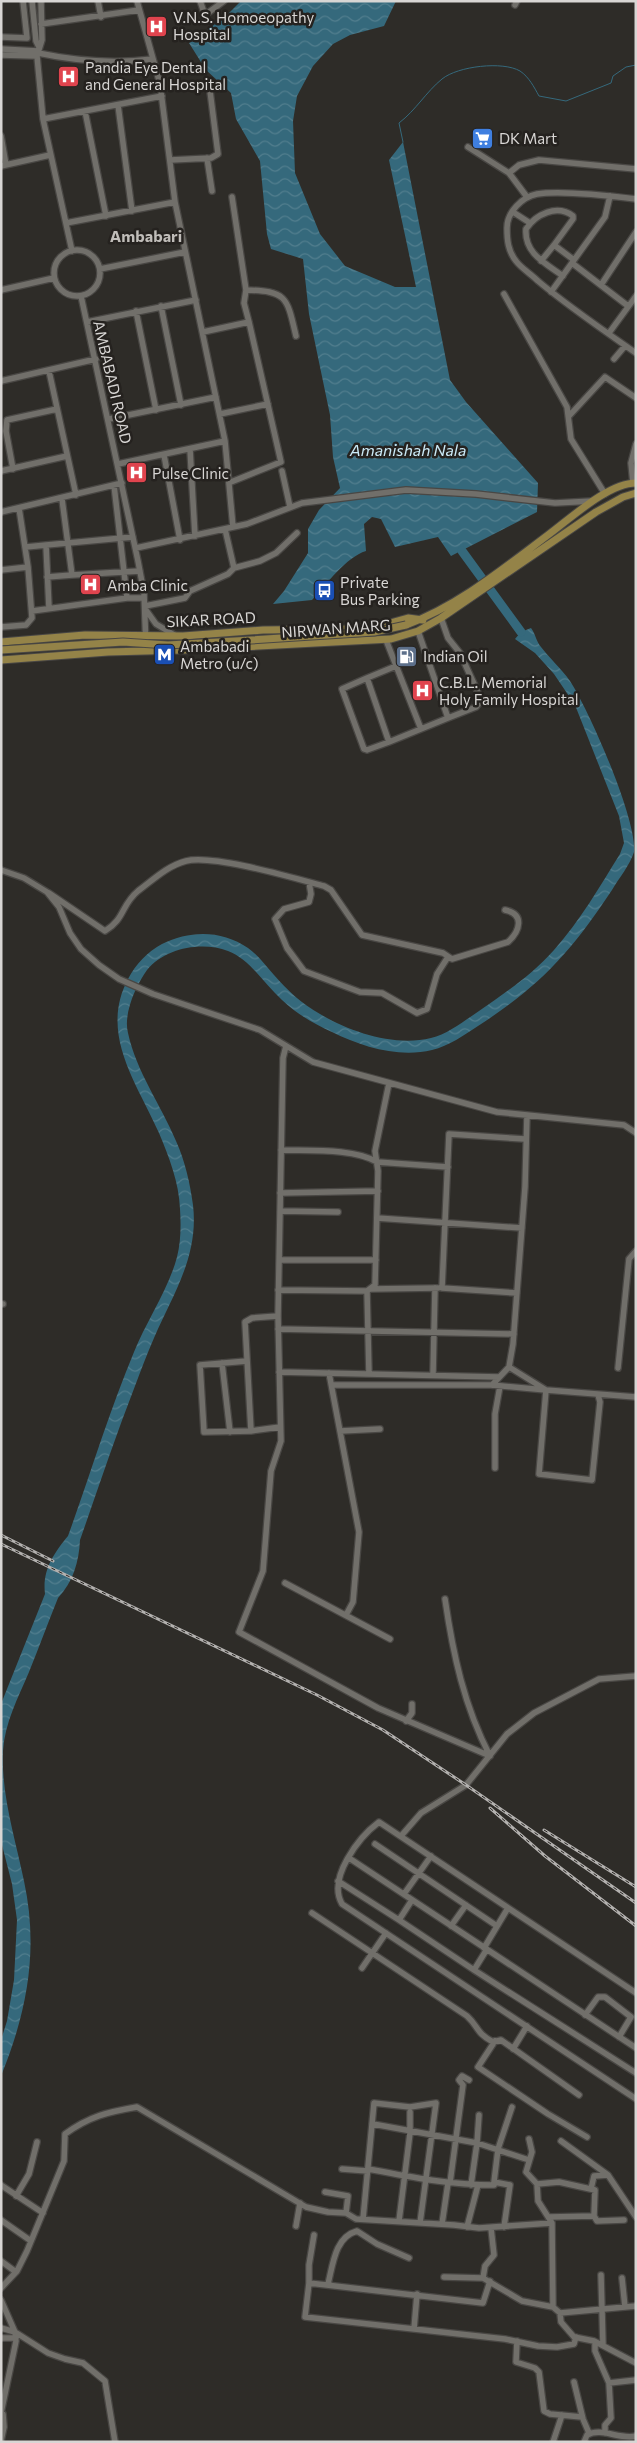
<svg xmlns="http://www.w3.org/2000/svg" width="637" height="2443" font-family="Commissioner,sans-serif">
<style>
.water{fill:url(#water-waves)}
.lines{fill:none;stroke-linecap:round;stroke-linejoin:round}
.stream{stroke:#35697c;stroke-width:1}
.river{stroke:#35697c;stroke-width:9}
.minor-casing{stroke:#494744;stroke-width:8}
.major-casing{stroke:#494744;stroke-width:9}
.minor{stroke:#716f6a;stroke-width:5.5}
.major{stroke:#948348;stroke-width:7}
.rail-casing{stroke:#b3b1af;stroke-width:3}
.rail{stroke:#25221f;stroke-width:1;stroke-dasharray:4;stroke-linecap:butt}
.major-bridge-casing{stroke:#494744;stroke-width:9;stroke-linecap:butt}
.major-bridge{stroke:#948348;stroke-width:7}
.labels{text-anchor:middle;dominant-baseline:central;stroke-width:5;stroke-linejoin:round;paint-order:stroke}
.poi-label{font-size:15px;fill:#d8d6d4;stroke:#25221f;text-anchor:start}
.street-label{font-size:15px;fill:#d8d6d4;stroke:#25221f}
.neighbourhood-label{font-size:16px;font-weight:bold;fill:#c0bdb9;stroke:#25221f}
.water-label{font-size:16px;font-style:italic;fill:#cbeaf7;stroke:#25221f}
</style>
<defs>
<pattern id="water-waves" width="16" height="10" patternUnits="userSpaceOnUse" patternTransform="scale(1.25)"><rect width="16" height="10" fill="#35697c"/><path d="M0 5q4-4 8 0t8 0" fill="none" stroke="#527e8e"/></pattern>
</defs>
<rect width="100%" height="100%" fill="#2e2c28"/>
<path class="water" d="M 241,1 L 396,1 L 384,26 L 350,35 L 333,44 L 313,66 L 297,96 L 293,121 L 295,173 L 320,234 L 345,266 L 395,287 L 416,287 L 389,160 L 403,142 L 450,380 L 466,402 L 538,483 L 537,512 L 451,556 L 438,537 L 395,547 L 381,519 L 372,517 L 364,524 L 366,551 C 346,557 327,584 312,600 L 273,604 L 284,591 L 308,553 L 308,529 L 319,510 L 340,488 L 333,457 L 330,415 L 309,314 L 303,259 L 271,249 L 267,234 L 260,161 L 236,119 L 231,93 L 206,70 L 189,43 L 225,17 Z
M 531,628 C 536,635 536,641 541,647 C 550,659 561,668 570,681 C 589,710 637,819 634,852 C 630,865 619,878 612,890 C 571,952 540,986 478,1026 C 464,1035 449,1046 432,1050 C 399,1058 362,1047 332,1032 C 314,1024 297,1014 282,1000 C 264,984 251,960 228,951 C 202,941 165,948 147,970 C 136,985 123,1014 128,1033 C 136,1071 161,1105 176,1141 C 185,1161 190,1183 193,1205 C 199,1256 173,1294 154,1338 C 147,1354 141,1370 135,1386 C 115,1437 98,1489 80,1540 C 79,1562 73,1582 58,1598 C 48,1623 39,1647 29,1672 C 18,1698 5,1722 3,1751 C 1,1795 15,1837 24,1881 C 39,1950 27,2012 1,2076 L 1,2040 L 7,2021 L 14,1980 L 17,1920 L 12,1884 L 1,1841 L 1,1704 L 45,1594 C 42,1570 54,1553 68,1536 C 90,1475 109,1412 134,1352 C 146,1322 169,1288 177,1257 C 181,1242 181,1224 180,1209 C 179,1182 169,1157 159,1133 C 137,1083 99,1034 128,979 C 136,964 147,952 162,944 C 190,930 222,930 248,948 C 258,955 266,966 274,975 C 287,990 302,1004 320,1014 C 350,1032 395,1047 431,1038 C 448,1034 464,1021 479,1011 C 505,993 533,974 554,950 C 580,921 600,886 620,854 L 624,843 L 619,816 L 575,705 L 554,674 L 535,653 L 515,639 L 521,632 Z"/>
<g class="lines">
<path class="stream" d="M 403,142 L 399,123 C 416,110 426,92 442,79 C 458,66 503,61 520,71 C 529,77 534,87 539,96 L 566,101 L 611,83 L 613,76 L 626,67 L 636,65"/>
<path class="river" d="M 462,551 L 521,632"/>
<defs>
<path id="minor" d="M 32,1 L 36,41 L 39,47
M 41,1 L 42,40 L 37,56 L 43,119 L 72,251
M 98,1 L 101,17
M 137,1 L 160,84 L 175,202 L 225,441 L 233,527
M 200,1 L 205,15 L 224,1
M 515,5 L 517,1
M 41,24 L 139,10
M 1,37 L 27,38 L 23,1
M 1,49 L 38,51
M 38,53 C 76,61 114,64 153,59
M 1,55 L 37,56
M 118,105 L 132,211
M 85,111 L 106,216
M 43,119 L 162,96
M 1,136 L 6,165
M 468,147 L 509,173 L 527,197
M 207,158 L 212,191
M 170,160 L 211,158 L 218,154 L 209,83
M 1,166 L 50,155
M 509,173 L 519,165 L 539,160 L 636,169
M 232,197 L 246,290
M 636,199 C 612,196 560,190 537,194 C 522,197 507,212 507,228 C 507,240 508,251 516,261 C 521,268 531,274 538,281 C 569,307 603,330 636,353
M 513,212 L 530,223
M 66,223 L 175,202
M54 273a23 23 0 1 1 46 0a23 23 0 1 1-46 0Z
M 541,261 L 554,245
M 572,263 L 628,306
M 100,269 L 185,252
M 563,276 C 545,263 524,253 526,229 C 536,214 557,204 573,216 L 573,219 L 554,245 L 574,260
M 601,285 L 636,232
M 1,290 L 54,278
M 551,292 L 605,217 L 610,196
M 504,294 L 567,407 L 571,439 L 605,494
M 81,296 L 138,561 L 144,593 L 146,647
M 161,306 L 181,405
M 136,311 L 156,410
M 87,322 L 196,300
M 249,322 L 244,303 L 246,290 C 287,291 287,297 296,336
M 203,332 L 249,322 L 281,462 L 231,482
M 609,333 L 636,296
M 614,359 L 625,346
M 49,371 L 76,495
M 1,381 L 96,359
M 220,414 L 268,404
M 569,416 L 605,377 L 636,398
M 109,419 L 216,397
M 190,449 L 195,536
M 164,455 L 180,540
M 118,464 L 225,441
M 13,469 L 6,431 L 7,420 L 57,409
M 1,471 L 67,456
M 282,471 L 290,507
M 633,483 L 631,463 L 636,444
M 114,485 L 127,598
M 1,512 L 122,483
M 225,529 L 234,568
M 26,547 L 46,545
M 136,548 L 247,524 L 302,503 L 406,490 L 476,494 L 555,503 L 593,501
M 1,570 L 28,567
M 72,575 L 140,571
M 47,577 L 72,575 L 62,499
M 145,606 L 185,598 L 190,591 L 228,574 L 234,568 L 260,561 L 276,553 L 297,533
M 49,608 L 46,545 L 133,537
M 146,610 L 156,624 L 176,636
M 32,611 L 127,598 L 144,598
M 441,618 L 448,638 L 460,653 L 480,697 L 479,703 L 476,707 L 448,718
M 1,627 L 26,625 L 32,618 L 28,567 L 19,508
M 386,640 L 421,729
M 367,678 L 396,666
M 389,742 L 367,750 L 364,749 L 342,689 L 367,678 L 389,742 L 448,718 L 418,631
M 1,870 L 24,878 L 47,892 L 59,907 L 70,933 L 81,949 L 99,965 L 119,979 L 153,994 L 260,1030 L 313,1062 L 497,1112 L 624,1125 L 636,1133
M 309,882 L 311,894 L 309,902 L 284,909 L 275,919 L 287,948 L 304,971 L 360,992 L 382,993 L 417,1013 L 427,1009 L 437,974 L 448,957
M 49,893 L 105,931 C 125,919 121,905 138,891 C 153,880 167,866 186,861 C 212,854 294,878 324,886 L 331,890 L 362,935 L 443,953 L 452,959 L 508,942 C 520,931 525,914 505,910
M 286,1046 L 283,1058 L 278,1316 L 281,1441 L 271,1471 L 263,1571 L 239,1632 L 378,1708 L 490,1756
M 281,1150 C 308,1151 354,1148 377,1162 L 448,1167
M 280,1193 L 378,1191
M 280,1211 L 338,1212
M 377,1218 L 522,1228
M 279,1260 L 376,1260
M 370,1289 L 438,1288
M 278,1290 L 367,1291 L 375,1285 L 378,1171 L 375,1151 L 389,1083
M 367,1291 L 369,1374
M 517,1293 L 442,1288 L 449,1134 L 525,1139
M 1,1304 L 3,1304
M 278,1316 L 252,1318 L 245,1322 L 251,1431 L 280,1427
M 278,1329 L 514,1334
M 247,1361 L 200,1365 L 204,1432 L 251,1431
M 222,1363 L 230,1432
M 509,1367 L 546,1390 L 636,1397
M 618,1368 L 629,1259 L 636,1251
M 279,1372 L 499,1377
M 329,1373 L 359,1532 L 353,1602 L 346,1615
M 433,1374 L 435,1288
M 332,1385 L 492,1385 L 546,1390 L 539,1474 L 592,1480 L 600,1402 L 598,1395
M 492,1385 L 509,1367 L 513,1344 L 525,1187 L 527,1115
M 340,1431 L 380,1429
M 495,1468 L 495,1414 L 500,1386
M 285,1583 L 390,1639
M 445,1599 C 453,1654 464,1706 490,1756
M 406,1721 L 412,1713 L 412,1704
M 401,1836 L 421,1813 L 466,1785 L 507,1734 L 534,1713 L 599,1679 L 636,1676
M 375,1844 L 497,1926
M 349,1858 L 636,2048
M 338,1881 L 399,1920
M 404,1894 L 431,1856
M 412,1900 L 399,1920 L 474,1970 L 487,1949
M 312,1913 L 467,2016 C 479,2027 475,2032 493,2042 L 501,2040 L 579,2095
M 451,1926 L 466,1905
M 484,1948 L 508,1908
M 362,1968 L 386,1933
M 474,1970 L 636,2073
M 636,1993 L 379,1822 C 359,1837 327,1878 342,1904 L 636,2099
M 585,2015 L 598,1997 L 605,1997 L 631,2017 L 619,2037
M 495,2041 L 478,2067 L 548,2114 L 587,2137
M 513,2049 L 527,2026
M 373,2124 L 477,2143 L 529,2160
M 529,2139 L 532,2152 L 526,2172 L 537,2184 L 538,2201 L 552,2223 L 553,2307 L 560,2313 L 561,2322 L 574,2337 L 594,2341 L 636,2363
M 561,2141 L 608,2175
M 342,2169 L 368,2171
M 368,2169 C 410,2177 451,2185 494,2185 L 494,2182 L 510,2185 L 504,2227
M 494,2182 L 498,2149 L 512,2107
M 450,2183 L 463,2085 L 459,2080 L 462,2076 L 469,2080
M 537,2184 L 559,2182 L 595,2190 L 594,2216
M 1,2185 L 43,2213
M 471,2185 L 477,2143 L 479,2115
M 591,2189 L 594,2176 L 608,2175 L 636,2217
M 325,2192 L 348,2196 L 346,2213
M 16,2196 L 29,2174 L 37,2142
M 549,2217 L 594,2216 L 597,2221 L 624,2220
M 363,2219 L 374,2103 L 410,2107 L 436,2103 L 420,2223
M 1,2220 L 31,2241
M 399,2221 L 410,2133 L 410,2112
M 442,2224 L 448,2183
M 296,2226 L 300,2203
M 467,2227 L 478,2185
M 1,2261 L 16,2272
M 601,2275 L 603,2345
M 444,2277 L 483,2278 L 522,2301 L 553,2307
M 483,2278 L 485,2266 L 494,2255 L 491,2228
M 622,2278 L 625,2307
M 490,2281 L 483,2303 L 309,2283 L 305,2317 L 505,2339 L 538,2346 L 557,2347 L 574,2344 L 576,2337
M 309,2283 L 309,2265 L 314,2235
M 331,2285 L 328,2284 C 333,2264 335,2237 357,2231 L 377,2244 L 409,2258
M 1,2288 L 17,2271 L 27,2251 L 64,2161 L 65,2134 C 90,2116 108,2112 137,2107 L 306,2207 L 328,2212 L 346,2213 L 356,2219 L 454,2225 L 479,2228 L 552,2223
M 1,2300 L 15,2332 L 48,2353 L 65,2359 L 83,2363 L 105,2381 L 115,2442
M 560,2313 L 636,2306
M 1,2328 L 15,2332 L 16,2341 L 1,2413
M 414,2329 L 417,2294
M 1,2338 L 16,2338
M 517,2341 L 516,2362 L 535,2368 L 539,2372 L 544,2411 L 550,2414 L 582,2417
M 595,2342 L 595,2351 L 609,2383 L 611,2418 L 605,2425 L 605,2433
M 574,2382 L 583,2419 L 589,2433
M 609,2383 L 636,2380
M 1,2441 L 4,2427 L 3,2414
M 553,2442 L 562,2415
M 584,2442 L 587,2435 C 602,2427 619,2440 636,2436"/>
<path id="major" d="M 406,625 C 458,606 504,568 548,535 C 570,519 608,483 636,483
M 1,642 L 85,635 L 183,636 L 263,630 L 345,629 L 383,625 L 408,618 L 423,620
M 1,660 L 108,652 L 183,650 L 391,639 L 418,631 L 441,618 L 596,512 L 623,497 L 636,493"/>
</defs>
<use href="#minor" class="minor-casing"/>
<use href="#major" class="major-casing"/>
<use href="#minor" class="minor"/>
<use href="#major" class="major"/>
<defs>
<path id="rail" d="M 1,1535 L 53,1561
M 1,1544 L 317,1695 L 383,1730 L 466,1785 L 636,1903
M 490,1808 L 545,1856 L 636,1926
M 544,1830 L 636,1887"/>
</defs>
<use href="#rail" class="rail-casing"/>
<use href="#rail" class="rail"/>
<defs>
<path id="major-bridge" d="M 1,650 L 123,642 L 168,645 L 235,641 L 374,632 L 406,625"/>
</defs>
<use href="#major-bridge" class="major-bridge-casing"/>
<use href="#major-bridge" class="major-bridge"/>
</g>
<defs>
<symbol id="hospital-square" viewBox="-11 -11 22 22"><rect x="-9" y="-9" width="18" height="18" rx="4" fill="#e0444e" stroke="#25221f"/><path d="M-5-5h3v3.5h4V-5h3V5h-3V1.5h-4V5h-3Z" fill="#fff"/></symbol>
<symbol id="supermarket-square" viewBox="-11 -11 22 22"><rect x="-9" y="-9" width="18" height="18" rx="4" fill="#3f7fe0" stroke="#25221f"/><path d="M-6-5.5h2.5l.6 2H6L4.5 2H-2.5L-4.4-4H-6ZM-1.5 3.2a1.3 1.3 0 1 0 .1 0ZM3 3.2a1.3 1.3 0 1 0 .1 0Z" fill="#fff"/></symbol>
<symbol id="bus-square" viewBox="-11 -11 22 22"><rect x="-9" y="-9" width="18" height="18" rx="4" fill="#1a4fb4" stroke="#25221f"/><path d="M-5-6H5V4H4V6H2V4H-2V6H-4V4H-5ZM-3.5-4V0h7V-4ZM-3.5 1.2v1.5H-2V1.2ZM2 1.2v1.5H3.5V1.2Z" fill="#fff"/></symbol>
<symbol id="metro-square" viewBox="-11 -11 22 22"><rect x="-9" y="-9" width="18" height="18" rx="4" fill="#1a4fb4" stroke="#25221f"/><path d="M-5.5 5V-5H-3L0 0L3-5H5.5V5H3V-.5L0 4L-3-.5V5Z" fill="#fff"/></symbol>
<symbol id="fuel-square" viewBox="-11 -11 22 22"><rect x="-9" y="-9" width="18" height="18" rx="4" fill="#5c6f8a" stroke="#25221f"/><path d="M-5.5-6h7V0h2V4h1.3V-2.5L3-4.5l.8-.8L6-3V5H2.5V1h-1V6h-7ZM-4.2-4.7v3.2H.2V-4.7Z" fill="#fff"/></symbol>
</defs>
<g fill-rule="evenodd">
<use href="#hospital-square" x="144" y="14" width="25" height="25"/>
<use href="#hospital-square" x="56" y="64" width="25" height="25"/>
<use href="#supermarket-square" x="470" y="126" width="25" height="25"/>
<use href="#hospital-square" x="124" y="460" width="25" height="25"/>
<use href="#hospital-square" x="78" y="572" width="25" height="25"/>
<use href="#bus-square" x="312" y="578" width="25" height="25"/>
<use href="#metro-square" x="152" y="642" width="25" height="25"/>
<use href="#fuel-square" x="394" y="644" width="25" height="25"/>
<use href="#hospital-square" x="410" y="678" width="25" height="25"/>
</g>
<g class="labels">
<g class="poi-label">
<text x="173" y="17">V.N.S. Homoeopathy<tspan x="173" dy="17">Hospital</tspan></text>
<text x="85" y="67">Pandia Eye Dental<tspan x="85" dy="17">and General Hospital</tspan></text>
<text x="499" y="138">DK Mart</text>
<text x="152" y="473">Pulse Clinic</text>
<text x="340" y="582">Private<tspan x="340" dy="17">Bus Parking</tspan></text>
<text x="107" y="585">Amba Clinic</text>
<text x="180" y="646">Ambabadi<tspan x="180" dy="17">Metro (u/c)</tspan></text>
<text x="423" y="656">Indian Oil</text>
<text x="439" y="682">C.B.L. Memorial<tspan x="439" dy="17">Holy Family Hospital</tspan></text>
</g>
<g class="street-label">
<text transform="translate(113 382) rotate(77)">AMBABADI ROAD</text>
<text transform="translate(211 619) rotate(-3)">SIKAR ROAD</text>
<text transform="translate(336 628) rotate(-4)">NIRWAN MARG</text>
</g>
<g class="neighbourhood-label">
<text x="146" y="235">Ambabari</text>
</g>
<g class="water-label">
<text x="408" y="449">Amanishah Nala</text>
</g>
</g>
<rect width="637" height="2443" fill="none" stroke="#d8d6d4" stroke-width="5"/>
</svg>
